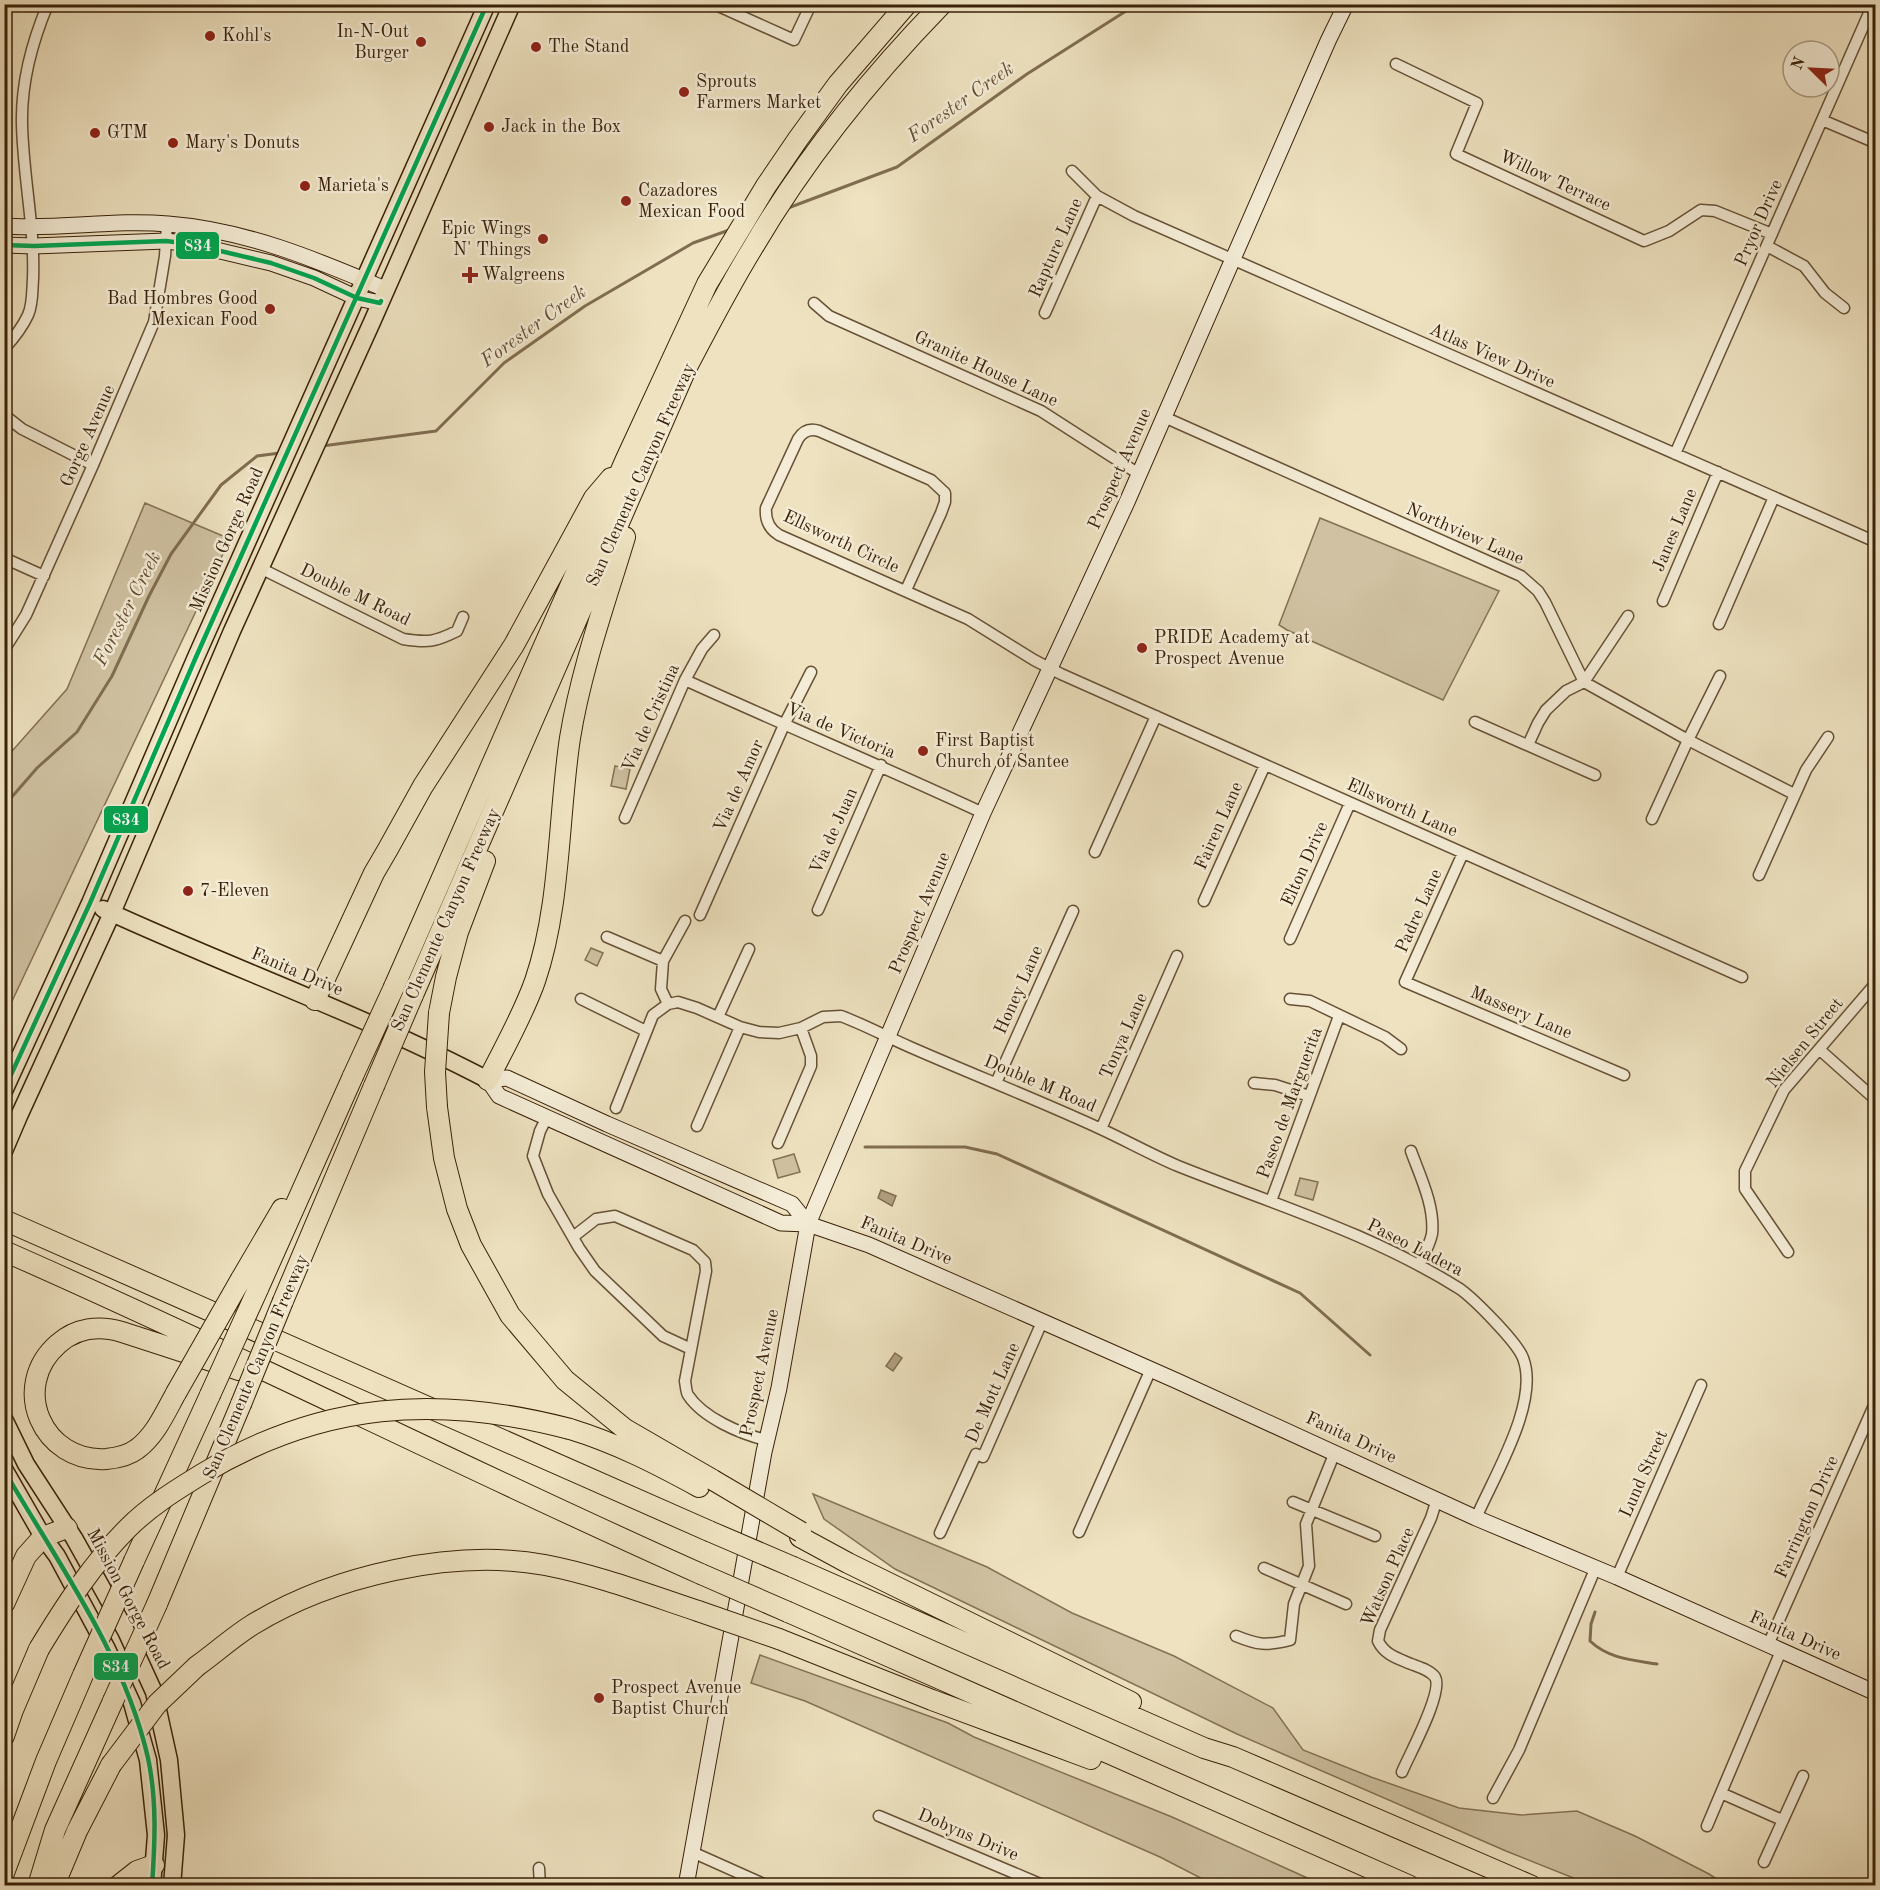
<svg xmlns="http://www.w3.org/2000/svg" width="1880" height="1890" font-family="'Old Standard TT',serif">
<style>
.green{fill:#cfc1a1;stroke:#847154;stroke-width:1.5}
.water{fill:#b0a081;stroke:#806d51;stroke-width:1.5}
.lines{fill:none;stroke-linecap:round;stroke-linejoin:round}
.stream{stroke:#806d51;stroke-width:3}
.street-casing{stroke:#665136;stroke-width:13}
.secondary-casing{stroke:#392108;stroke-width:17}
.primary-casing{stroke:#392108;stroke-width:19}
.highway-casing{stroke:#392108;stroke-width:22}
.street{stroke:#f4ecd6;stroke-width:10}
.secondary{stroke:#f4ecd6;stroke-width:15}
.primary{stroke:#eee2c0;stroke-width:16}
.highway{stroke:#eee2c0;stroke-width:20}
.highway-bridge-casing{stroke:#392108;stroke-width:22;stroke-linecap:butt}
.highway-bridge{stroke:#eee2c0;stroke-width:20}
.bus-1-casing{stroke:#f4ecd6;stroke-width:9}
.bus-1{stroke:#00a651;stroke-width:4.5}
.poi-dot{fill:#8f2418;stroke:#f4ecd6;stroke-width:2}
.labels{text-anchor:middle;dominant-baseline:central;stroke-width:5;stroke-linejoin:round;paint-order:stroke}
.poi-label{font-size:18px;fill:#392108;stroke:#f4ecd6;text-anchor:start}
.street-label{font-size:18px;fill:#392108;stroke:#f4ecd6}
.water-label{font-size:20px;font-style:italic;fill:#634d32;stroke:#f4ecd6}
.line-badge{stroke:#f4ecd6;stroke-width:2}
.badge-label{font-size:16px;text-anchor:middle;font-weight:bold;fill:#fff}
</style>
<rect width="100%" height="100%" fill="#eee2c0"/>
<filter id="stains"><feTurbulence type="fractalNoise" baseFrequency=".00333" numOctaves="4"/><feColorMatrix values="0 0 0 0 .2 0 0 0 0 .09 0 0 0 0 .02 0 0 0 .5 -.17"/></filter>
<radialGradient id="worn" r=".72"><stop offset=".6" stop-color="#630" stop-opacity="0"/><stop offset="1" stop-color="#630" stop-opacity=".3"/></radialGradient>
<path class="green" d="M 145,503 L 230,539 L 5,1016 L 5,759 L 67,689 Z
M 1320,518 L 1499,591 L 1443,700 L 1287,630 L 1279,625 Z
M 615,766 L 630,769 L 626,789 L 611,786 Z
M 591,948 L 603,953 L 597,966 L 585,960 Z
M 794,1154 L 800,1172 L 778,1178 L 773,1160 Z
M 1300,1178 L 1318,1182 L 1313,1200 L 1295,1195 Z
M 813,1494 L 987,1567 L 1072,1613 L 1174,1656 L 1273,1708 L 1303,1750 L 1371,1777 L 1459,1808 L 1521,1815 L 1577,1811 L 1635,1836 L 1709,1874 L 1726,1885 L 1591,1885 L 1506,1851 L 1237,1734 L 895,1569 L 824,1519 Z
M 760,1655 L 948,1723 L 974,1737 L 1172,1817 L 1323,1885 L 1214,1885 L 1160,1857 L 805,1701 L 751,1683 Z"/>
<path class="water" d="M 881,1190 L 896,1196 L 892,1206 L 878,1198 Z
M 895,1353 L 902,1358 L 893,1371 L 886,1366 Z"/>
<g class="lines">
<path class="stream" d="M 788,208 L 897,167 L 1027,74 L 1137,4
M 322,446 L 436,431 L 504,363 L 585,306 L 693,243 L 732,229
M 4,806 L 37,768 L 77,732 L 112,676 L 149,596 L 171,554 L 221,485 L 257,456 L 280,453
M 865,1147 L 965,1147 L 997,1154 L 1300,1293 L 1370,1355
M 1595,1612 L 1591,1624 L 1590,1641 C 1609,1659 1633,1660 1657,1664"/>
<defs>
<path id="street" d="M 714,4 L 794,40 L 811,4
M 1396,64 L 1477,103 L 1456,154 L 1644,241 L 1669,231 L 1701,210 L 1715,211 L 1772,234
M 1822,120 L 1876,143
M 1072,171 L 1097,196 L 1134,216 L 1876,542
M 1767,246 L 1804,266 L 1825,293 L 1844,308
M 814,303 L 829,316 L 1041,411 L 1139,474
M 1045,313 L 1097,196
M 4,349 C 14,338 22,328 28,315 C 33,304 32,291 33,279 C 35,227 23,176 22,124 C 21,82 32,42 48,4
M 4,415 L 22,429 L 93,465
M 1164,417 L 1521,576 L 1538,591 L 1545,602 L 1584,682 L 1688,740 L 1794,794
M 1675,454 L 1873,4
M 4,558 L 44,576
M 260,568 L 403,639 C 428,643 435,642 457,631 L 463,617
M 906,590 L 941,513 L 945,502 L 945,493 L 931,480 L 819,431 C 810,428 803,431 798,439 L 766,508 C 765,520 769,529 779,535 L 968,619 L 1034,660 L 1061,674 L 1742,977
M 1663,601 L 1718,472
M 1719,624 L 1774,497
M 4,650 L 26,615 L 93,465 L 154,322 L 165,256 L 167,224
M 685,680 C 784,725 884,767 983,813
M 1475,722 L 1595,775
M 1528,745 L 1538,723 L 1546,710 L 1566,691 L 1584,682 L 1628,616
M 625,818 L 685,680 L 702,649 L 714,635
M 1652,819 L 1688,740 L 1720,676
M 1095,852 L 1156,716
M 1463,853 L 1405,982 L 1624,1075
M 1759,875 L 1806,770 L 1828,737
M 1204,901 L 1265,765
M 818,910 L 881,765
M 700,915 L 784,725 L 811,672
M 607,937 L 663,961 L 661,989 L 668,1004
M 1290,939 L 1350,803
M 663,961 L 685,921
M 581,999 L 646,1031
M 1290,999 L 1310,1001 L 1385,1037 L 1401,1049
M 718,1017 L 749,949
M 1820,1050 L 1876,1100
M 996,1083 L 1073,911
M 1254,1083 L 1275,1085 L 1309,1096
M 616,1108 L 653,1015 L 668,1004 L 678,1002 L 697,1008 L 740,1027 L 759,1032 L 779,1033 L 801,1028 L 823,1017 L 841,1016 C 865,1025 887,1037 910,1047 C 974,1075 1038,1100 1101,1129 C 1127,1141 1152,1155 1178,1166 C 1273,1204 1373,1234 1460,1289 C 1474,1299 1517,1342 1523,1358 C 1540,1402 1494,1476 1476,1518
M 547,1117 L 540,1131 L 533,1156 L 548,1194 L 579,1248 L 595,1271 L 663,1336 L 691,1349
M 697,1126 L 740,1027
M 1101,1129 L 1177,956
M 778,1143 L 811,1066 L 811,1056 L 801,1028
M 1411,1151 C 1420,1176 1435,1206 1432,1234 C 1430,1244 1424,1255 1419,1265
M 1271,1201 L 1339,1016
M 573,1237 L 596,1219 L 615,1216 L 693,1250 L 705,1262 L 706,1271 L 685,1381 C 686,1386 686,1392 688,1395 C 703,1418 741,1434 766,1440
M 1788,1252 L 1745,1189 L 1745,1171 L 1784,1090 L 1876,983
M 1293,1502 L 1375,1536
M 1079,1532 L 1151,1369
M 940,1533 L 976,1454 L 983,1457 L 1042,1322
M 1264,1568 L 1346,1604
M 1617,1577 L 1701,1385
M 1236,1636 C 1258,1645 1266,1646 1290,1640 L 1294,1604 L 1309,1566 L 1306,1524 L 1335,1452
M 1768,1645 L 1876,1401
M 1402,1772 C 1409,1755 1444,1692 1435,1677 C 1430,1670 1419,1667 1411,1664 C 1397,1658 1385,1655 1378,1641 L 1380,1630 L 1431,1518 L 1437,1499
M 1721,1793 L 1782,1820
M 1493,1798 L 1519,1750 L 1596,1567
M 879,1816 L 1045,1886
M 1707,1826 L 1781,1651
M 692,1852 L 768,1886
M 1764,1862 L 1803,1776
M 539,1868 L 540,1886"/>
<path id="secondary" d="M 4,226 C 59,230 114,219 168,224 C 245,230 315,259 385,289
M 4,245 L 34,246 L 166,241 L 191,244 L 271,263 L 314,278 L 357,298 L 380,303
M 808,1224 L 792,1204 L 607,1124 L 507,1078 L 488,1080 L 499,1096 L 781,1223 L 808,1224 L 869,1245 L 1177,1381 L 1476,1518 L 1617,1577 L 1876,1693
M 686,1886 L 764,1452 L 779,1388 L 808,1224 L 983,813 L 1127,502 L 1328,41 L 1346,4"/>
<path id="primary" d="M 103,909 C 231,968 364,1015 488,1080
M 4,1091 L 90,903 L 196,657 L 487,4
M 4,1151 L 19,1116 L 112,913 L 232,631 L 372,322 L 512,4
M 4,1419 L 26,1464 L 74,1538 L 126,1631 L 154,1692 L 169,1760 L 176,1835 L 172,1886
M 4,1469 L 43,1537 L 57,1556 L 107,1649 L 132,1703 L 148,1760 L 156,1835 L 152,1886"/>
<path id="highway" d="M 394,987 L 626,459 L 707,284 L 766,186 L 798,139 L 838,84 L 907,4
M 413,995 L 686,369 C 707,329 728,288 752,249 C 804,160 870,78 942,4
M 315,1000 L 374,873 L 388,849 L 423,786 L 514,645 L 594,498 L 611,478
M 439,1013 L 446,977 L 458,932 L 485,861
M 488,1080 C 504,1048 523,1015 535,981 C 561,905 558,818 570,738 C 581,670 605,603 625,537
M 437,1107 L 444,1158 L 457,1209 L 471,1245 L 510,1315 L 565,1380 L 625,1429 L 713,1480
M 4,1220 L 709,1531
M 4,1251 C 239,1354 467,1470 701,1574
M 241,1279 L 282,1209
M 258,1289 L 353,1076
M 283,1301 L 374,1086
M 176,1393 C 165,1413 155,1436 137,1449 C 128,1456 117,1458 106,1459 C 43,1463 9,1387 58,1344 C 76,1328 99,1325 122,1332 L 239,1370
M 570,1429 C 616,1443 657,1464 699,1487
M 800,1537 L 848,1563 L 1131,1702
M 134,1561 L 210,1395
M 793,1567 L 1204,1748 L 1233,1757 L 1532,1886
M 4,1604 L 26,1556 L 43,1537 L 67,1528
M 157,1604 L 241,1404
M 788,1612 L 1410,1886
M 779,1639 L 932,1700 L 1091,1759
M 197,1666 C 215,1653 233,1637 252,1625 C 332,1576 452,1548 545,1565 C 597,1575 647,1594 698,1611
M 4,1736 L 13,1710 L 39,1649
M 4,1873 L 46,1761 L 83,1675
M 38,1886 L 55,1830 L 113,1701
M 54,1886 L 77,1831 L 111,1765
M 118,1886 L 137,1871 L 154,1865"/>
</defs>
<use href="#street" class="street-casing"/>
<use href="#secondary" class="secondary-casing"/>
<use href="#primary" class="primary-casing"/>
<use href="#highway" class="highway-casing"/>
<use href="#street" class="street"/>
<use href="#secondary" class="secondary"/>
<use href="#primary" class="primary"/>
<use href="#highway" class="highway"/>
<defs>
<path id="highway-bridge" d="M 353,1076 L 394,987
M 374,1086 L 413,995
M 437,1107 L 435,1072 L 439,1013
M 176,1393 L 241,1279
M 210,1395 L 258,1289
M 241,1404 L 283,1301
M 713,1480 L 801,1532
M 709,1531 L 793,1567
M 701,1574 L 788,1612
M 698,1611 L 779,1639
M 39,1649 C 65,1606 93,1563 128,1528 C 150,1506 176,1490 202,1474 C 321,1402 437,1394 570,1429
M 83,1675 L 134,1561
M 113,1701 L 157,1604
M 111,1765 L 157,1704 L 197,1666"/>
</defs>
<use href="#highway-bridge" class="highway-bridge-casing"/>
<use href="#highway-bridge" class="highway-bridge"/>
<defs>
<path id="bus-1" d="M 4,245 L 34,246 L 166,241 L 191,244 L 271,263 L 314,278 L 357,298 L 380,303 L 381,301
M 4,1090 L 90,903 L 196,657 L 487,4
M 4,1470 C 57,1562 124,1653 148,1758 C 157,1800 155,1843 152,1886"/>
</defs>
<use href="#bus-1" class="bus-1-casing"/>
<use href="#bus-1" class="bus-1"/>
</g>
<g class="poi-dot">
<circle cx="210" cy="36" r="6"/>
<circle cx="421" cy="42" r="6"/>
<circle cx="536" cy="47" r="6"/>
<circle cx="684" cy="92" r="6"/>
<circle cx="489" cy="127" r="6"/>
<circle cx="95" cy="133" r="6"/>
<circle cx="173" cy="143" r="6"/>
<circle cx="305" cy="186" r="6"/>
<circle cx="626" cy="201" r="6"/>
<circle cx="543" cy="239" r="6"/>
<path d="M467 266h6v6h6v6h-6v6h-6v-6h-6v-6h6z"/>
<circle cx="270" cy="309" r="6"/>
<circle cx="1142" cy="648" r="6"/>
<circle cx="923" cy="751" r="6"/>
<circle cx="188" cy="891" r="6"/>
<circle cx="599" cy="1698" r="6"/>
</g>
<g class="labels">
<g class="poi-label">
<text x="409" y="32" text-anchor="end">In-N-Out<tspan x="409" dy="21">Burger</tspan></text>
<text x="222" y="36">Kohl's</text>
<text x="548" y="47">The Stand</text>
<text x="696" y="82">Sprouts<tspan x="696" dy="21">Farmers Market</tspan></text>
<text x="501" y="127">Jack in the Box</text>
<text x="107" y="133">GTM</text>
<text x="185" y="143">Mary's Donuts</text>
<text x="317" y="186">Marieta's</text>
<text x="638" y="191">Cazadores<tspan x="638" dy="21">Mexican Food</tspan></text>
<text x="531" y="229" text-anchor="end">Epic Wings<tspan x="531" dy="21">N' Things</tspan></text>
<text x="482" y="275">Walgreens</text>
<text x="258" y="299" text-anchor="end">Bad Hombres Good<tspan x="258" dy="21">Mexican Food</tspan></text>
<text x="1154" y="638">PRIDE Academy at<tspan x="1154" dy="21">Prospect Avenue</tspan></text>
<text x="935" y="741">First Baptist<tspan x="935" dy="21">Church of Santee</tspan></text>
<text x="200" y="891">7-Eleven</text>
<text x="611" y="1688">Prospect Avenue<tspan x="611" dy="21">Baptist Church</tspan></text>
</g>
<g class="street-label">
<text transform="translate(1555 181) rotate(25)">Willow Terrace</text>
<text transform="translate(1759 223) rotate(-66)">Pryor Drive</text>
<text transform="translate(1056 248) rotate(-66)">Rapture Lane</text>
<text transform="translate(1492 356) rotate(24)">Atlas View Drive</text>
<text transform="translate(986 369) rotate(25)">Granite House Lane</text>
<text transform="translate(88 436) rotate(-66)">Gorge Avenue</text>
<text transform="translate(1120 469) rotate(-66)">Prospect Avenue</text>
<text transform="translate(641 475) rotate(-66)">San Clemente Canyon Freeway</text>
<text transform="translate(1675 530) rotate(-67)">Janes Lane</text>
<text transform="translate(1465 534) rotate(24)">Northview Lane</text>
<text transform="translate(227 540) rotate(-66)">Mission Gorge Road</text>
<text transform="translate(841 542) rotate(25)">Ellsworth Circle</text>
<text transform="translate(355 595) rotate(26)">Double M Road</text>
<text transform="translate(651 718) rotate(-66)">Via de Cristina</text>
<text transform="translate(841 731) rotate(23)">Via de Victoria</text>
<text transform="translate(739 786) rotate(-66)">Via de Amor</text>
<text transform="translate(1402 808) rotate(24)">Ellsworth Lane</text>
<text transform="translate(1219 826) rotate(-66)">Fairen Lane</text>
<text transform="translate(834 831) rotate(-66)">Via de Juan</text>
<text transform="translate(1305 864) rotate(-66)">Elton Drive</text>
<text transform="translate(1419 911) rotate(-66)">Padre Lane</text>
<text transform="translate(920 913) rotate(-67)">Prospect Avenue</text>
<text transform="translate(446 920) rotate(-66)">San Clemente Canyon Freeway</text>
<text transform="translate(297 972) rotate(23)">Fanita Drive</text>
<text transform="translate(1019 990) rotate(-66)">Honey Lane</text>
<text transform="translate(1521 1013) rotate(23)">Massery Lane</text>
<text transform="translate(1124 1036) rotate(-66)">Tonya Lane</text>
<text transform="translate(1805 1043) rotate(-51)">Nielsen Street</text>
<text transform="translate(1040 1084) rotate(23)">Double M Road</text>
<text transform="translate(1290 1103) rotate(-70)">Paseo de Marguerita</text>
<text transform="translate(906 1241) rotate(23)">Fanita Drive</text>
<text transform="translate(1415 1248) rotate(27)">Paseo Ladera</text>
<text transform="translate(256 1367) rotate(-67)">San Clemente Canyon Freeway</text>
<text transform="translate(760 1373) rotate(-78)">Prospect Avenue</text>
<text transform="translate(993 1393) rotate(-66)">De Mott Lane</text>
<text transform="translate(1351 1438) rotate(25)">Fanita Drive</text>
<text transform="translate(1644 1474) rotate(-66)">Lund Street</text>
<text transform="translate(1807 1517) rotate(-66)">Farrington Drive</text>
<text transform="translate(1388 1577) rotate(-66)">Watson Place</text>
<text transform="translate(128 1599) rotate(62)">Mission Gorge Road</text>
<text transform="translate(1795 1636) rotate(24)">Fanita Drive</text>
<text transform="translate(968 1835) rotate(23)">Dobyns Drive</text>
</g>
<g class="water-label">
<text transform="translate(961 103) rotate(-35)">Forester Creek</text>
<text transform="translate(534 327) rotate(-36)">Forester Creek</text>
<text transform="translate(128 609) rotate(-63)">Forester Creek</text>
</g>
</g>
<g class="line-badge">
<rect x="175" y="231" width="45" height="29" rx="6" fill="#00a651"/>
<rect x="103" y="805" width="46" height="29" rx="6" fill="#00a651"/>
<rect x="93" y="1652" width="46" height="29" rx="6" fill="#00a651"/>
</g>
<g class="badge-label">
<text x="198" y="251">834</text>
<text x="126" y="825">834</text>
<text x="116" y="1672">834</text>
</g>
<rect width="1880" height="1890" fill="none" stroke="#eee2c0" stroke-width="24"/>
<rect x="6" y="6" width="1868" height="1878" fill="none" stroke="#392108" stroke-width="3"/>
<rect x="12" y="12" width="1856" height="1866" fill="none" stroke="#392108" stroke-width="1.5"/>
<g transform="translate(1811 69) rotate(294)"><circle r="28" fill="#f4ecd6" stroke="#a99b84" stroke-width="1.5"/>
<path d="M0-4.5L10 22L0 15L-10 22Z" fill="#8f2418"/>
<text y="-9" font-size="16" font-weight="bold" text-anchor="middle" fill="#392108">N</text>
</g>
<rect width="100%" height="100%" filter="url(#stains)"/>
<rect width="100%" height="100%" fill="url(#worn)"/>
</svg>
